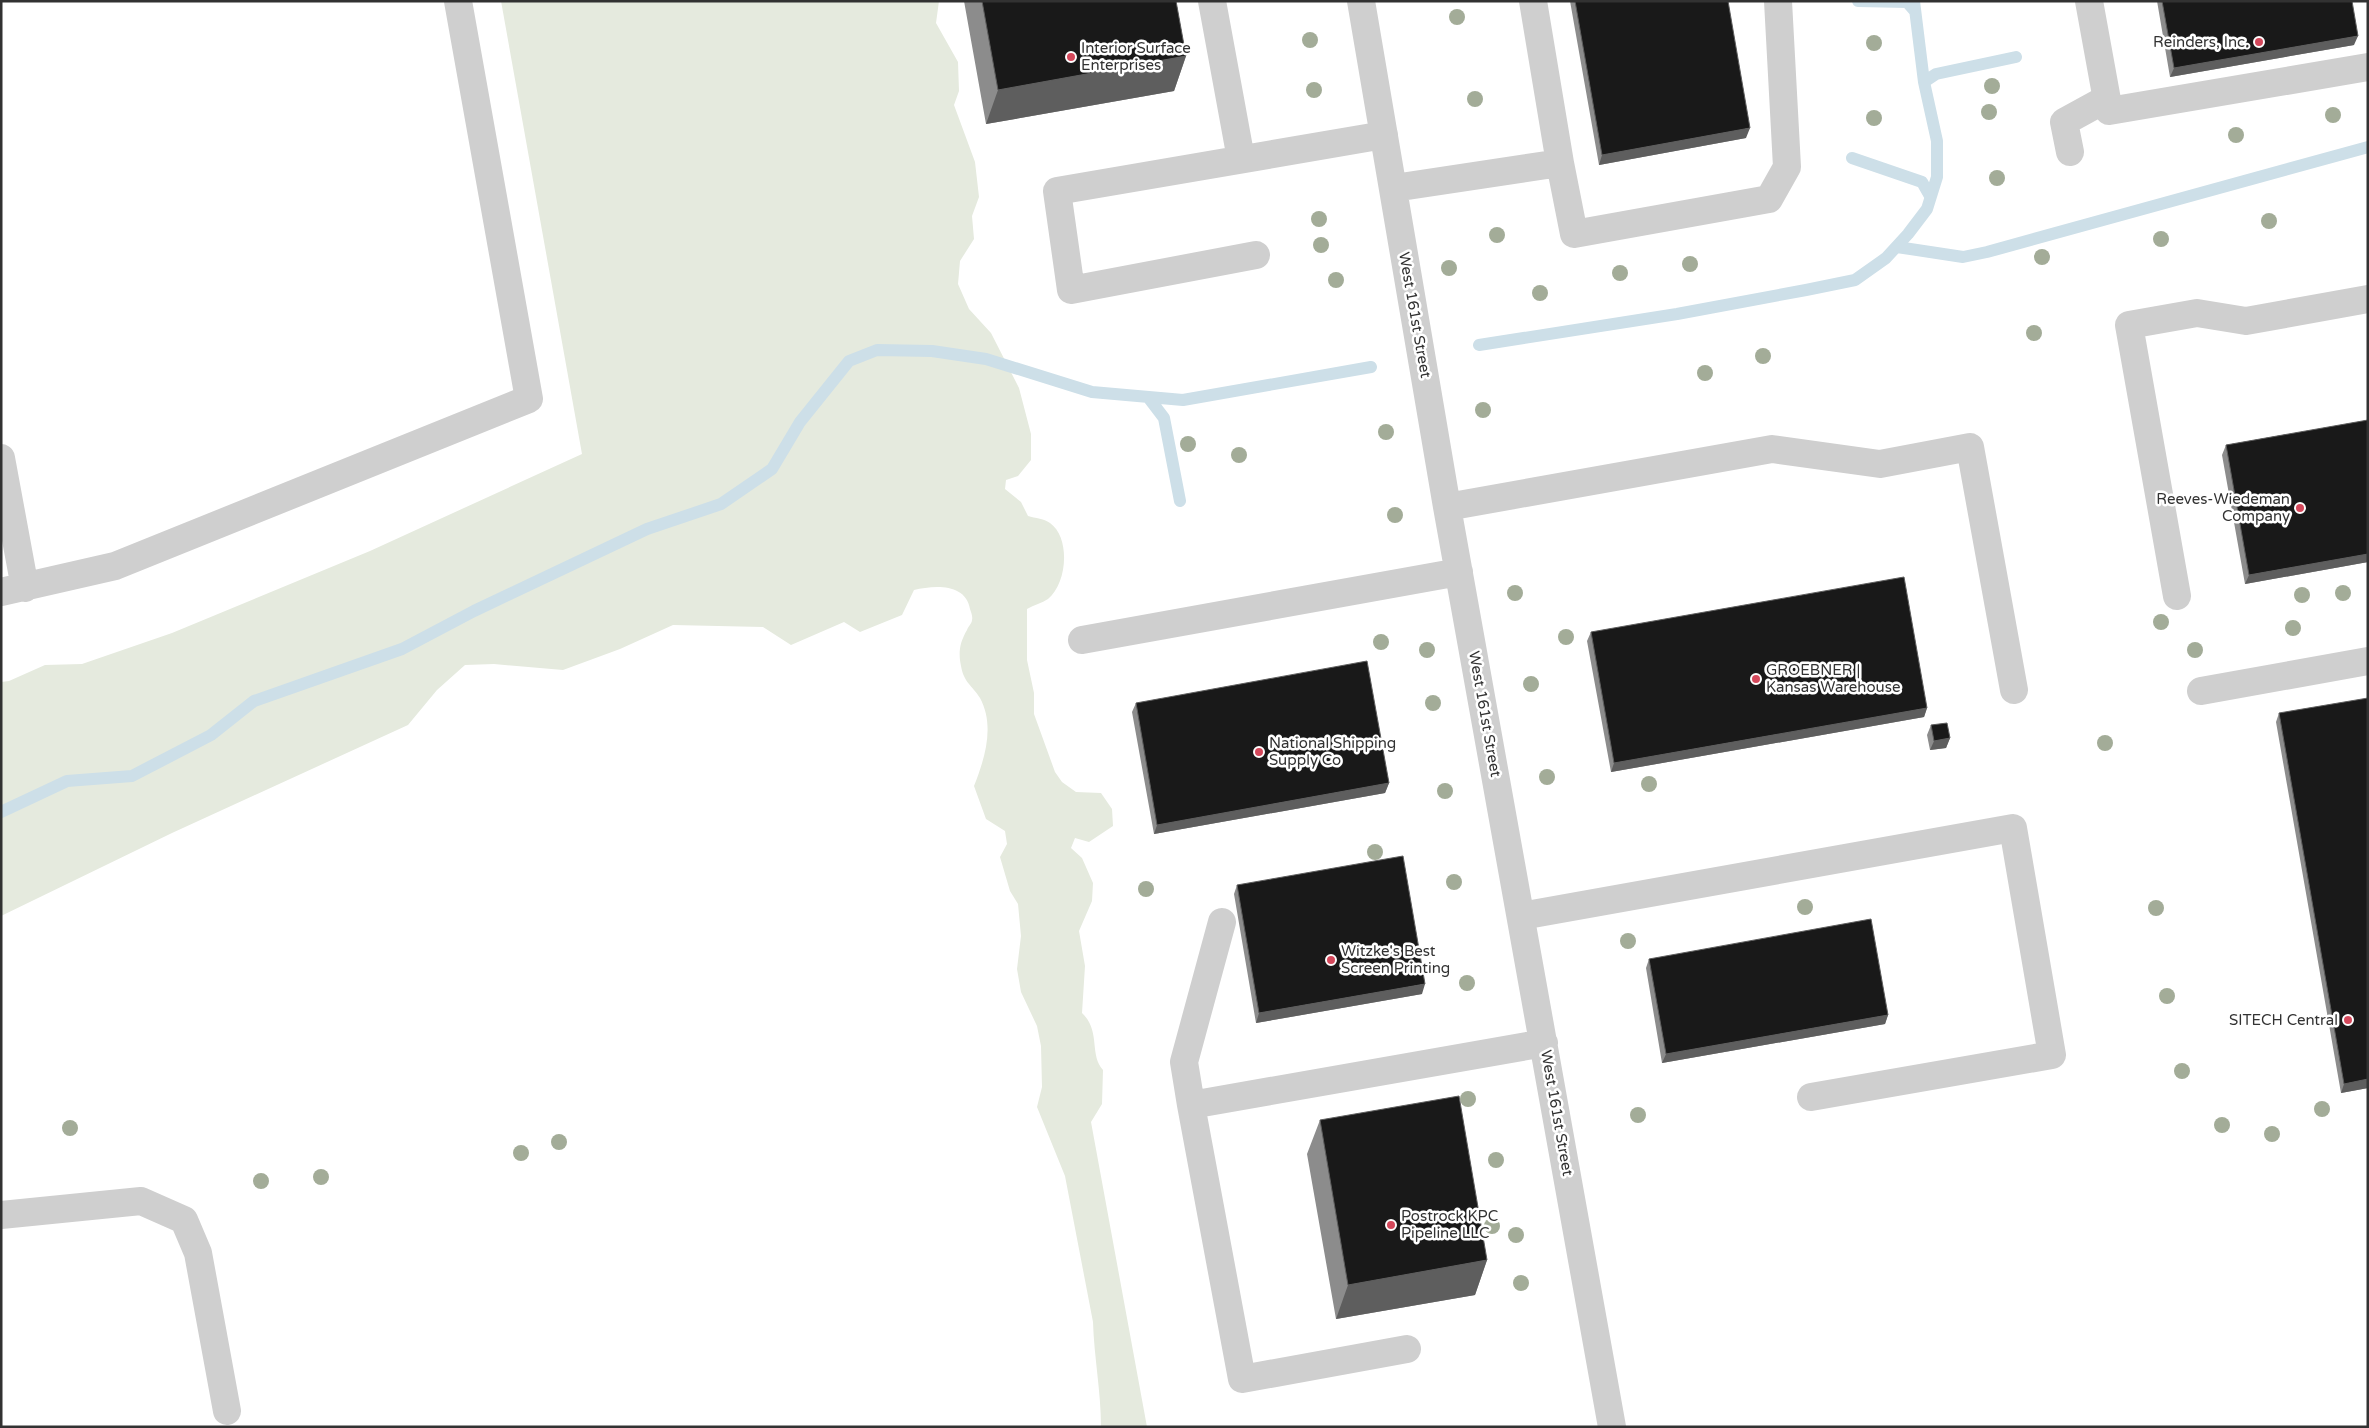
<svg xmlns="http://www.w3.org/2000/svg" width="2369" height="1428" font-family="'Varela Round',sans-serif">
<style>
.green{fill:#e5eade}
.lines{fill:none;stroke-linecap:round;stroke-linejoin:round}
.stream{stroke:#cddfe8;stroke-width:12}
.minor{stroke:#cfcfcf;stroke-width:28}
.tree{fill:#a3ac98}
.wall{fill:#8c8c8c}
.shaded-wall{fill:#5e5e5e}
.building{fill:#191919;stroke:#5e5e5e}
.poi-dot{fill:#d4485b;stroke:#fff;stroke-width:2}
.labels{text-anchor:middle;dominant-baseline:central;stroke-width:5;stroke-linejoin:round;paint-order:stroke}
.poi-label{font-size:15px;fill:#323232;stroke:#fff;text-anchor:start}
.street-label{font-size:15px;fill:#323232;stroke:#fff}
</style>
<rect width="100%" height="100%" fill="#fff"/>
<path class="green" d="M 501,1 L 939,1 L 936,23 L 958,62 L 959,91 L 954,105 L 975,162 L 979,197 L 972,216 L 974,239 L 960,261 L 958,284 L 969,309 L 991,333 L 1019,388 L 1031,434 L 1031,460 L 1018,476 L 1006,480 L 1005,489 L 1021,502 L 1028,516 C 1035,518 1045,519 1050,523 C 1071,538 1067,584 1048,599 C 1042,603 1034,605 1027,609 L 1027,660 L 1034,693 L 1034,714 L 1055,772 L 1062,782 L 1076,792 L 1101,793 L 1112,809 L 1113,826 L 1089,842 L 1075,838 L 1071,848 L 1082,858 L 1093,883 L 1092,901 L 1079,931 L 1085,966 L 1082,1013 C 1101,1031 1089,1054 1103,1070 L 1102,1104 L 1091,1122 L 1147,1427 L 1101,1427 C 1101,1391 1094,1357 1093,1322 L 1065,1176 L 1037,1107 L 1042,1087 L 1041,1046 L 1037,1026 L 1021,992 L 1017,969 L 1021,936 L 1018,904 L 1010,891 L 1000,857 L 1007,844 L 1005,831 L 986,819 L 974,786 C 985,758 995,726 980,698 C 972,685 964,683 961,666 C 958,652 960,642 967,630 C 968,627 972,623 972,620 C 973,617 971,612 970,609 C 966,583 934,585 914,590 L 902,615 L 860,632 L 844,622 L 791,645 L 763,627 L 673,625 L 620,649 L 563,670 L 494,664 L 465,665 L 437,690 L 408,725 L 172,833 L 1,916 L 1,682 L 9,681 L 45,665 L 82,664 L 172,633 L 370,551 L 582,454 Z"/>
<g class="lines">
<path class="stream" d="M 1858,1 L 1907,2 L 1914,10
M 1924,82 L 1936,74 L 2016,57
M 1852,158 L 1922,182 L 1930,196
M 1897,247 L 1963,257 L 1987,252 L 2368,147
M 1479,345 L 1677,314 L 1806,290 L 1855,280 L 1886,258 L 1908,234 L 1927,209 L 1937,177 L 1937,141 L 1924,82 L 1914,1
M 1148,397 L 1164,418 L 1180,501
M 1,812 L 67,781 L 132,776 L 211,735 L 254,701 L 402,649 L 474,611 L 647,529 L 721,504 L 772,469 L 800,422 L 849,361 L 877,350 L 932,351 L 986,359 L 1092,392 L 1183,400 L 1371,367"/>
<path class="minor" d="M 1212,1 L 1241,159
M 1361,1 L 1447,507 L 1612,1427
M 1533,1 L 1560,163
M 2089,1 L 2109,111 L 2368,67
M 2070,152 L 2064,122 L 2106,99
M 1394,188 L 1560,163 L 1574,234 L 1769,199 L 1787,167 L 1778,1
M 1256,255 L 1071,290 L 1057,191 L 1384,135
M 1,458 L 25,588
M 1447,507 L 1772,449 L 1880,464 L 1970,447 L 2014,690
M 1,592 L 115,566 L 529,399 L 458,1
M 2177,596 L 2129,325 L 2197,313 L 2246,321 L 2368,299
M 1082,640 L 1459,572
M 2201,691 L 2368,661
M 1521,916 L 2013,828 L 2052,1055 L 1811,1097
M 1191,1105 L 1184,1062 L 1222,922
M 1,1215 L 141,1201 L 184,1220 L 198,1253 L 227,1411
M 1407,1349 L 1242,1379 L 1191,1105 L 1544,1043"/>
</g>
<g class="tree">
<circle cx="1457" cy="17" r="8"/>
<circle cx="1310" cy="40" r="8"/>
<circle cx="1874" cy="43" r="8"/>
<circle cx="1992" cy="86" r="8"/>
<circle cx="1314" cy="90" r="8"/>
<circle cx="1475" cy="99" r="8"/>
<circle cx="1989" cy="112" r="8"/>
<circle cx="2333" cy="115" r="8"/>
<circle cx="1874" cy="118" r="8"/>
<circle cx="2236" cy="135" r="8"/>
<circle cx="1997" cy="178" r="8"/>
<circle cx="1319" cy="219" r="8"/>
<circle cx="2269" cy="221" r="8"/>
<circle cx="1497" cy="235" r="8"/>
<circle cx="2161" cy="239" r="8"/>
<circle cx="1321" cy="245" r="8"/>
<circle cx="2042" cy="257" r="8"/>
<circle cx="1690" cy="264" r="8"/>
<circle cx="1449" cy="268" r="8"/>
<circle cx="1620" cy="273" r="8"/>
<circle cx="1336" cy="280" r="8"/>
<circle cx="1540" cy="293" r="8"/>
<circle cx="2034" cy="333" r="8"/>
<circle cx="1763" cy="356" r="8"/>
<circle cx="1705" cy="373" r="8"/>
<circle cx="1483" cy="410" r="8"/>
<circle cx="1386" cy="432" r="8"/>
<circle cx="1188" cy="444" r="8"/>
<circle cx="1239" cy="455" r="8"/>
<circle cx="1395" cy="515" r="8"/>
<circle cx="1515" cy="593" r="8"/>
<circle cx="2343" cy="593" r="8"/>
<circle cx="2302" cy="595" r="8"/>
<circle cx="2161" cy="622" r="8"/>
<circle cx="2293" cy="628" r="8"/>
<circle cx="1566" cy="637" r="8"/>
<circle cx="1381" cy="642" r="8"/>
<circle cx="1427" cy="650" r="8"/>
<circle cx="2195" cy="650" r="8"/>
<circle cx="1531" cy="684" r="8"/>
<circle cx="1433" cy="703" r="8"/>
<circle cx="2105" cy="743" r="8"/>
<circle cx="1547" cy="777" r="8"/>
<circle cx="1649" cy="784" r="8"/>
<circle cx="1445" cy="791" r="8"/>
<circle cx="1375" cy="852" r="8"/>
<circle cx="1454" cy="882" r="8"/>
<circle cx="1146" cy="889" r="8"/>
<circle cx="1805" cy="907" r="8"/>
<circle cx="2156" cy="908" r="8"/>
<circle cx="1628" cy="941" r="8"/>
<circle cx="1467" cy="983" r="8"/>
<circle cx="2167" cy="996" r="8"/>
<circle cx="2182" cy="1071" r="8"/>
<circle cx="1468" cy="1099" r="8"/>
<circle cx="2322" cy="1109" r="8"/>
<circle cx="1638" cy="1115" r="8"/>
<circle cx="2222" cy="1125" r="8"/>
<circle cx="70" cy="1128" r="8"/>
<circle cx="2272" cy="1134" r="8"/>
<circle cx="559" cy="1142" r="8"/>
<circle cx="521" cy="1153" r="8"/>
<circle cx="1496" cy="1160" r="8"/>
<circle cx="321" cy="1177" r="8"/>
<circle cx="261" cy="1181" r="8"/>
<circle cx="1492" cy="1226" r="8"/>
<circle cx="1516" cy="1235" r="8"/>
<circle cx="1521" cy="1283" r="8"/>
</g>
<path class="wall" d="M 964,1 L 1176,1 L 1186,56 L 1174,91 L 986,124 Z
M 1570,1 L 1728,1 L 1746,138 L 1599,165 Z
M 2157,1 L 2352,1 L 2354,45 L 2170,77 Z
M 2368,420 L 2368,562 L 2245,584 L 2222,455 L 2226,445 Z
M 1591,632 L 1927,708 L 1924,717 L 1611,772 L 1587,641 Z
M 1136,703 L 1389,783 L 1385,793 L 1154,834 L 1132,712 Z
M 2279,713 L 2368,1088 L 2341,1093 L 2276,722 Z
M 1931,725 L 1950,738 L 1946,748 L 1930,750 L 1927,735 Z
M 1237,885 L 1422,994 L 1256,1023 L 1234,894 Z
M 1649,959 L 1888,1015 L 1885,1024 L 1662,1063 L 1646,968 Z
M 1320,1120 L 1487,1260 L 1475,1295 L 1336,1319 L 1307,1154 Z"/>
<path class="shaded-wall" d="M 2358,36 L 2354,45 L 2170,77 L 2174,68 Z
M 1186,56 L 1174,91 L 986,124 L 998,90 Z
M 1750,128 L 1746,138 L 1599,165 L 1602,155 Z
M 2368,554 L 2368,562 L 2245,584 L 2249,575 Z
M 1927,708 L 1924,717 L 1611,772 L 1614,763 Z
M 1950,738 L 1946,748 L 1930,750 L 1934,741 Z
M 1389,783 L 1385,793 L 1154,834 L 1157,825 Z
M 1425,984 L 1422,994 L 1256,1023 L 1259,1013 Z
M 1888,1015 L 1885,1024 L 1662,1063 L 1666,1054 Z
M 2368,1079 L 2368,1088 L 2341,1093 L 2344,1084 Z
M 1487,1260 L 1475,1295 L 1336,1319 L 1348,1285 Z"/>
<path class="building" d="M 982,1 L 1176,1 L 1186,56 L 998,90 Z
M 1575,1 L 1728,1 L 1750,128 L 1602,155 Z
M 2162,1 L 2352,1 L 2358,36 L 2174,68 Z
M 2368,420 L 2368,554 L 2249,575 L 2226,445 Z
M 1904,577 L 1927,708 L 1614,763 L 1591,632 Z
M 1367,661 L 1389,783 L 1157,825 L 1136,703 Z
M 2368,698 L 2368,1079 L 2344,1084 L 2279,713 Z
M 1947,723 L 1950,738 L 1934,741 L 1931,725 Z
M 1403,856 L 1425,984 L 1259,1013 L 1237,885 Z
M 1871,919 L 1888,1015 L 1666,1054 L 1649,959 Z
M 1459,1096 L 1487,1260 L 1348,1285 L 1320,1120 Z"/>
<g class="poi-dot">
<circle cx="2259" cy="42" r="5"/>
<circle cx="1071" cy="57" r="5"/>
<circle cx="2300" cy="508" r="5"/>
<circle cx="1756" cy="679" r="5"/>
<circle cx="1259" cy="752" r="5"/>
<circle cx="1331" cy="960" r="5"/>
<circle cx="2348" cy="1020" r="5"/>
<circle cx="1391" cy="1225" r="5"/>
</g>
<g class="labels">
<g class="poi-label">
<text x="2249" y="42" text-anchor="end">Reinders, Inc.</text>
<text x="1081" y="48">Interior Surface<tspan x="1081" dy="17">Enterprises</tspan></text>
<text x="2290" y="499" text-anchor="end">Reeves-Wiedeman<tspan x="2290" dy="17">Company</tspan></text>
<text x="1766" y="670">GROEBNER |<tspan x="1766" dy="17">Kansas Warehouse</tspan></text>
<text x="1269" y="743">National Shipping<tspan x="1269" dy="17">Supply Co</tspan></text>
<text x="1341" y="951">Witzke's Best<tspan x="1341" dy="17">Screen Printing</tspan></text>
<text x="2338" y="1020" text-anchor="end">SITECH Central</text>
<text x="1401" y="1216">Postrock KPC<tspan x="1401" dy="17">Pipeline LLC</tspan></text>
</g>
<g class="street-label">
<text transform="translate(1415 315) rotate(80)">West 161st Street</text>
<text transform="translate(1485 714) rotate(80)">West 161st Street</text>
<text transform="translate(1557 1113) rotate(80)">West 161st Street</text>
</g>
</g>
<rect width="2369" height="1428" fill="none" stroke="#323232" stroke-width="5"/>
</svg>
